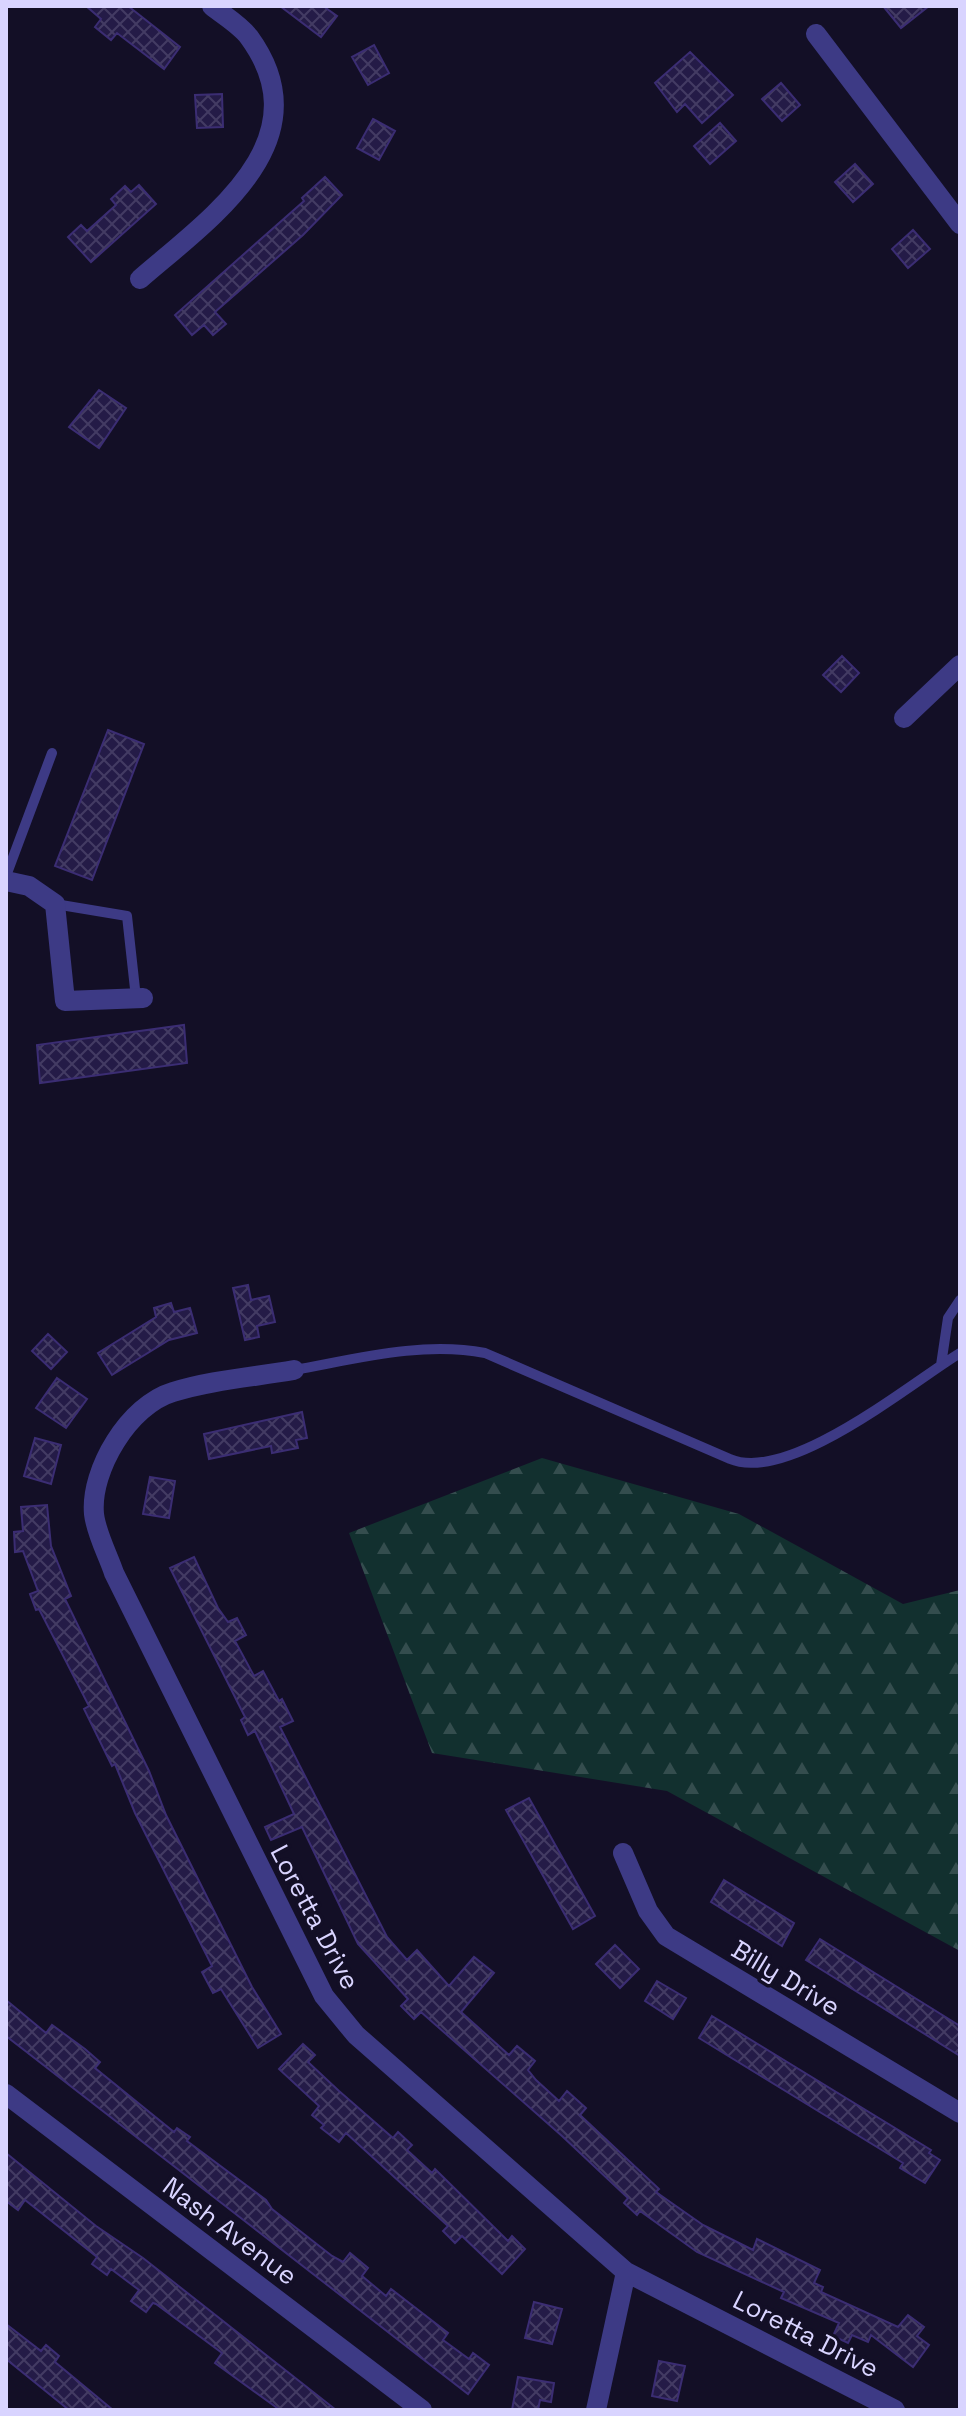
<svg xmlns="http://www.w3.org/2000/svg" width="966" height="2416" font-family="'Space Grotesk',sans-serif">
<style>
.forest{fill:url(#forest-firs)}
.building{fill:url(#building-cross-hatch);stroke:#3b2d73;stroke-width:2}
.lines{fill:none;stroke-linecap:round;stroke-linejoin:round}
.service{stroke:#3d3a85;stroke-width:10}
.minor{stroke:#3d3a85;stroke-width:20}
.labels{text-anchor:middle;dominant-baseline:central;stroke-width:7;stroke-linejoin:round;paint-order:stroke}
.street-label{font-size:26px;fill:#d9d4ff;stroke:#130f26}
</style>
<defs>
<pattern id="forest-firs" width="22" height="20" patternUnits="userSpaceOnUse" patternTransform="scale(2)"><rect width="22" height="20" fill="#12302f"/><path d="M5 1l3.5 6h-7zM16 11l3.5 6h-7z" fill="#344d4e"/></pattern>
<pattern id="building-cross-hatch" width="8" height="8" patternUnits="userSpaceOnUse" patternTransform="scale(2)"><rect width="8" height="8" fill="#241b47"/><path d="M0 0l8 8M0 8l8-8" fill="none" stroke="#433b63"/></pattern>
</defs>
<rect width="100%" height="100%" fill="#130f26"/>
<path class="forest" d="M 542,1458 L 739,1514 L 903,1604 L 960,1590 L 960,1951 L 667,1791 L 432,1753 L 349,1533 Z"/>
<path class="building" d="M 86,6 L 128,6 L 180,47 L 164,69 L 117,33 L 111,40 L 95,27 L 101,19 Z
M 280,6 L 323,6 L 337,16 L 321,37 Z
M 883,6 L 929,6 L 901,28 Z
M 374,45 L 389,73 L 368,85 L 352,57 Z
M 690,52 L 733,95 L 702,123 L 685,104 L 677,112 L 655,83 Z
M 781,83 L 800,105 L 782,121 L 762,99 Z
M 222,94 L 223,127 L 197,128 L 195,95 Z
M 373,119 L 395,131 L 379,160 L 357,148 Z
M 720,123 L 736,141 L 710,164 L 694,146 Z
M 855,164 L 873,184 L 853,202 L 835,182 Z
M 325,177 L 342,195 L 303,235 L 215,312 L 226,324 L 213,335 L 204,325 L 192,335 L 175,315 L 304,201 L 302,198 Z
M 139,185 L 156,204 L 91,262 L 68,237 L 81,225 L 87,231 L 116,205 L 111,199 L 125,186 L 131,192 Z
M 913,230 L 930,249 L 908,268 L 892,249 Z
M 99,390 L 126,408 L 99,448 L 69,427 Z
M 842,656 L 859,673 L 841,692 L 823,675 Z
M 108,730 L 144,744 L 92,880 L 55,866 Z
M 184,1025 L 187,1063 L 40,1083 L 37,1045 Z
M 248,1285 L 251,1300 L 269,1296 L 275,1322 L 257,1326 L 259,1337 L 245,1340 L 233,1288 Z
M 171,1303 L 174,1312 L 190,1308 L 197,1333 L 169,1340 L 112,1375 L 98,1353 L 156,1317 L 154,1308 Z
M 48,1334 L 67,1352 L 51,1369 L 32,1351 Z
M 57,1378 L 87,1399 L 66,1428 L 36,1408 Z
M 302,1412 L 307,1438 L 296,1440 L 298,1448 L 272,1453 L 271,1446 L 209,1459 L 204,1434 Z
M 35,1438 L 61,1445 L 51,1484 L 24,1476 Z
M 150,1477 L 175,1481 L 169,1518 L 143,1514 Z
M 47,1505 L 51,1546 L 71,1596 L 65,1599 L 149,1771 L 166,1815 L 252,1987 L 281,2034 L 258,2048 L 221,1989 L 213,1993 L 202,1972 L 212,1966 L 135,1813 L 115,1764 L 112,1766 L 84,1709 L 89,1706 L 39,1609 L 36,1610 L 30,1594 L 38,1591 L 23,1551 L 15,1552 L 14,1532 L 23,1531 L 21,1507 Z
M 194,1557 L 218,1608 L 228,1622 L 237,1618 L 246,1635 L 235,1641 L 254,1676 L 263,1671 L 279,1701 L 282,1699 L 293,1721 L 280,1727 L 387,1937 L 407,1960 L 417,1950 L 449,1986 L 474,1957 L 494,1973 L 461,2012 L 509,2055 L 517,2046 L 535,2061 L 528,2070 L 536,2080 L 559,2101 L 567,2091 L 586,2108 L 580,2115 L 659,2189 L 656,2192 L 703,2225 L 753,2250 L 757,2239 L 820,2270 L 814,2283 L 823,2287 L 821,2292 L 898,2327 L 908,2315 L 924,2327 L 917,2336 L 929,2345 L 913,2367 L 871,2335 L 868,2342 L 852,2335 L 848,2343 L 833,2336 L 839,2323 L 781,2298 L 784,2292 L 697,2252 L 640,2211 L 637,2215 L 624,2203 L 628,2198 L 562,2136 L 421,2012 L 414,2019 L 401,2006 L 408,1999 L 358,1944 L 302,1827 L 271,1840 L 265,1827 L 294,1814 L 255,1731 L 248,1735 L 241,1720 L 245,1717 L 170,1568 Z
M 529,1798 L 595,1916 L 573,1929 L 506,1810 Z
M 724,1880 L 794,1923 L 782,1946 L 711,1902 Z
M 820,1939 L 960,2026 L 960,2056 L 806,1960 Z
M 615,1945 L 639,1969 L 620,1988 L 596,1964 Z
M 657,1981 L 686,1998 L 673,2019 L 645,2001 Z
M 6,2000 L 46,2033 L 52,2025 L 85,2049 L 100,2062 L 95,2068 L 174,2132 L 177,2128 L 190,2137 L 187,2141 L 266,2200 L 272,2209 L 332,2256 L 343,2262 L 350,2253 L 368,2268 L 362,2276 L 386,2296 L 391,2289 L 448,2333 L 443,2340 L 469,2359 L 473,2353 L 489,2365 L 468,2394 L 6,2036 Z
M 712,2016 L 931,2150 L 929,2153 L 940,2160 L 925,2183 L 900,2168 L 903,2163 L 699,2038 Z
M 303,2044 L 315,2055 L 308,2062 L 339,2091 L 393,2138 L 398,2132 L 412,2145 L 407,2150 L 432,2173 L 435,2169 L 508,2241 L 512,2236 L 525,2249 L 502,2274 L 462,2236 L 455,2243 L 443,2231 L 448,2226 L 346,2133 L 339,2142 L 321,2128 L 324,2125 L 312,2115 L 319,2106 L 279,2069 Z
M 6,2153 L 96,2226 L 143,2258 L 336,2410 L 280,2410 L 215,2363 L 222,2353 L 156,2304 L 153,2303 L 146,2312 L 131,2301 L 139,2290 L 111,2269 L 107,2275 L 92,2264 L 97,2257 L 25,2200 L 18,2210 L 6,2201 Z
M 534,2302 L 562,2309 L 552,2344 L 525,2338 Z
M 6,2324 L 41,2351 L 46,2345 L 59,2356 L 55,2362 L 113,2410 L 69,2410 L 6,2359 Z
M 659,2361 L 685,2366 L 677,2401 L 652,2396 Z
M 518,2377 L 554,2383 L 551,2402 L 540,2400 L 538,2410 L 512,2410 Z"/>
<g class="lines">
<path class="service" d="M 6,876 L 52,753
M 55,904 L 127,916 L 136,998
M 941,1365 L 948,1318 L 960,1300
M 294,1370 C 356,1359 422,1341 485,1353 L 730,1459 C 789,1484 911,1383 960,1353"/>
<path class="minor" d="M 816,34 L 960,224
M 140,279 C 209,219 325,141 249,37 C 240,25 223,15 212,6
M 904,718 L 960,665
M 6,881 L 29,886 L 55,904 L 65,1001 L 143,998
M 294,1370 C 254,1377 211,1380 173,1392 C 129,1405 90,1470 94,1514 C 96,1533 108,1555 114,1573 L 324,1996 L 356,2035 L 626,2272 L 895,2410
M 623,1853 L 648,1911 L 666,1936 L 960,2113
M 6,2094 L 422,2410
M 596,2410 L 626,2272"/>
</g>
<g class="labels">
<g class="street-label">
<text transform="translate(315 1917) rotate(62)">Loretta Drive</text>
<text transform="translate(786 1978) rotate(31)">Billy Drive</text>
<text transform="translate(230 2231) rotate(37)">Nash Avenue</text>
<text transform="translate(806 2334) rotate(27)">Loretta Drive</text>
</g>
</g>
<rect width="966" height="2416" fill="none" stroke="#d9d4ff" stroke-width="16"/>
</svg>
